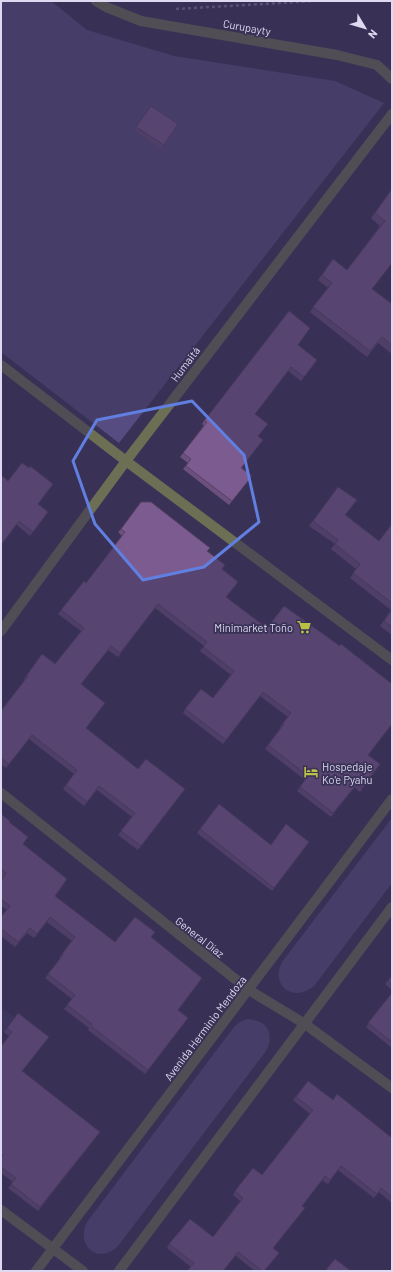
<svg xmlns="http://www.w3.org/2000/svg" width="393" height="1272" font-family="Barlow,sans-serif">
<style>
.built{fill:#433a65}
.green{fill:#574c81}
.lines{fill:none;stroke-linecap:round;stroke-linejoin:round}
.path{stroke:#7e7897;stroke-width:2.5;stroke-dasharray:3 3;stroke-linecap:butt}
.minor{stroke:#6d6f55;stroke-width:10}
.tertiary{stroke:#6d6f55;stroke-width:10}
.wall{fill:#6b4f7c}
.building{fill:#7c5c90;stroke:#574065}
.marked{fill:none;stroke:#607fe1;stroke-width:3;stroke-linejoin:round}
.labels{text-anchor:middle;dominant-baseline:central;stroke-width:3.5;stroke-linejoin:round;paint-order:stroke}
.street-label{font-size:11px;fill:#dddaf1;stroke:#393256}
.poi-label{font-size:11px;fill:#dddaf1;stroke:#393256;text-anchor:end}
</style>
<rect width="100%" height="100%" fill="#393256"/>
<path class="built" d="M 1,1007 L 14,1017 L 1,1035 Z"/>
<path class="green" d="M 1,1 L 51,1 L 87,30 L 174,56 L 335,81 L 384,103 L 119,443 L 1,352 Z
M 392,818 L 392,883 L 314,986 C 293,1003 270,986 282,962 Z
M 248,1019 C 267,1021 275,1033 266,1051 L 118,1246 C 99,1265 75,1246 87,1222 L 234,1027 L 240,1022 Z"/>
<g class="lines">
<path class="path" d="M 176,9 L 315,1"/>
<path class="minor" d="M 1,365 L 126,461 L 392,660
M 1,631 L 126,461 L 392,114
M 1,793 L 249,990 L 305,1024 L 392,1088
M 1,1210 L 83,1271"/>
<path class="tertiary" d="M 96,1 L 106,7 L 141,21 L 337,55 L 377,65 L 392,79
M 36,1271 L 392,799
M 119,1271 L 392,907"/>
</g>
<path class="wall" d="M 151,106 L 178,124 L 161,149 L 134,130 Z
M 392,189 L 372,289 L 392,304 L 392,354 L 378,343 L 367,357 L 310,312 L 328,288 L 318,280 L 333,259 L 347,270 L 380,226 L 371,218 Z
M 298,345 L 317,360 L 301,381 L 288,371 L 255,414 L 258,436 L 242,468 L 252,476 L 229,505 L 183,469 L 188,463 L 180,457 L 204,426 L 202,424 L 204,421 Z
M 1,475 L 48,512 L 30,536 L 17,525 Z
M 338,487 L 346,515 L 379,541 L 392,524 L 392,635 L 380,626 L 391,610 L 350,578 L 356,569 L 331,549 L 335,544 L 309,526 Z
M 121,529 L 207,551 L 222,569 L 227,597 L 368,755 L 380,764 L 360,792 L 354,787 L 331,817 L 297,791 L 305,780 L 265,749 L 281,728 L 280,727 L 288,717 L 260,696 L 223,744 L 183,713 L 185,709 L 213,698 L 231,675 L 200,651 L 204,646 L 155,608 L 118,657 L 108,650 L 81,684 L 86,729 L 138,769 L 185,789 L 138,850 L 118,835 L 132,817 L 97,790 L 84,806 L 63,789 L 74,774 L 29,739 L 6,768 L 1,764 L 1,711 L 25,680 L 24,679 L 42,654 L 55,664 L 81,631 L 58,614 L 61,610 L 86,583 L 122,536 L 118,532 Z
M 1,814 L 9,822 L 55,896 L 115,942 L 151,938 L 178,1010 L 188,1018 L 145,1074 L 88,1030 L 89,1028 L 64,1009 L 72,999 L 45,978 L 60,959 L 59,958 L 72,941 L 47,922 L 34,938 L 27,933 L 15,947 L 1,936 L 1,917 L 7,910 L 1,906 L 1,881 L 3,878 L 1,876 Z
M 200,829 L 271,845 L 309,842 L 272,891 L 197,833 Z
M 392,976 L 392,990 L 385,984 Z
M 392,993 L 392,1048 L 366,1027 Z
M 18,1013 L 22,1071 L 100,1132 L 38,1211 L 8,1188 L 13,1182 L 1,1173 L 1,1047 L 9,1036 L 4,1032 Z
M 308,1081 L 333,1100 L 392,1138 L 392,1203 L 379,1192 L 374,1198 L 338,1170 L 328,1184 L 322,1180 L 302,1206 L 273,1249 L 265,1271 L 255,1271 L 236,1256 L 191,1267 L 167,1248 L 169,1244 L 213,1237 L 240,1201 L 233,1195 L 235,1191 L 262,1175 L 310,1114 L 293,1100 Z"/>
<path class="building" d="M 151,106 L 178,124 L 164,145 L 136,127 Z
M 392,189 L 392,263 L 372,289 L 392,304 L 392,345 L 382,337 L 370,351 L 313,307 L 332,283 L 322,275 L 333,259 L 347,270 L 385,221 L 375,213 Z
M 289,311 L 310,328 L 298,345 L 317,360 L 304,377 L 291,367 L 255,414 L 268,424 L 258,436 L 263,440 L 241,468 L 252,476 L 232,501 L 186,466 L 191,459 L 183,453 L 207,422 L 204,421 Z
M 22,463 L 29,468 L 30,466 L 53,484 L 38,504 L 48,512 L 33,532 L 19,521 L 1,545 L 1,475 L 8,481 Z
M 338,487 L 357,500 L 345,515 L 379,541 L 392,524 L 392,603 L 353,573 L 360,564 L 335,544 L 338,540 L 313,521 Z
M 141,502 L 151,502 L 210,548 L 207,551 L 225,565 L 222,569 L 238,582 L 226,597 L 267,628 L 284,606 L 340,646 L 341,644 L 392,684 L 392,724 L 368,755 L 380,764 L 362,788 L 357,784 L 333,813 L 300,787 L 308,776 L 268,745 L 284,724 L 283,723 L 291,713 L 263,692 L 226,740 L 185,709 L 201,689 L 213,698 L 234,671 L 203,647 L 207,642 L 158,604 L 120,653 L 111,646 L 81,684 L 105,703 L 86,728 L 138,769 L 146,759 L 185,789 L 141,846 L 121,831 L 135,813 L 99,786 L 87,802 L 66,785 L 77,770 L 32,735 L 9,764 L 1,758 L 1,711 L 28,676 L 27,675 L 42,654 L 55,664 L 84,628 L 61,610 L 84,581 L 86,583 L 125,532 L 121,529 Z
M 392,610 L 392,627 L 384,621 Z
M 219,804 L 271,845 L 286,824 L 309,842 L 274,888 L 200,829 Z
M 1,814 L 10,821 L 9,822 L 28,837 L 23,844 L 67,879 L 55,896 L 115,942 L 135,917 L 155,932 L 151,937 L 202,978 L 178,1010 L 188,1018 L 148,1070 L 91,1026 L 92,1024 L 67,1005 L 75,995 L 48,974 L 63,955 L 62,954 L 75,937 L 50,917 L 37,934 L 30,928 L 18,942 L 1,929 L 1,917 L 10,906 L 1,899 L 1,881 L 6,873 L 1,869 Z
M 392,976 L 392,984 L 388,981 Z
M 392,993 L 392,1042 L 368,1023 Z
M 18,1013 L 49,1037 L 22,1071 L 100,1132 L 40,1207 L 11,1184 L 16,1178 L 1,1167 L 1,1158 L 3,1155 L 1,1153 L 1,1047 L 12,1032 L 7,1028 Z
M 308,1081 L 333,1100 L 337,1094 L 392,1138 L 392,1197 L 381,1188 L 377,1194 L 341,1166 L 330,1180 L 325,1176 L 302,1206 L 305,1208 L 273,1248 L 279,1253 L 264,1271 L 262,1271 L 238,1252 L 223,1271 L 187,1271 L 194,1263 L 169,1244 L 190,1219 L 213,1237 L 243,1198 L 235,1191 L 253,1168 L 262,1175 L 313,1110 L 296,1097 Z
M 335,1259 L 351,1271 L 325,1271 Z"/>
<path d="M0 0H393V1272H0ZM 192,401 L 244,455 L 259,522 L 204,567 L 143,580 L 95,524 L 73,461 L 97,420 Z" fill="#393256" fill-opacity=".55" fill-rule="evenodd"/>
<path class="marked" d="M 192,401 L 244,455 L 259,522 L 204,567 L 143,580 L 95,524 L 73,461 L 97,420 Z"/>
<defs>
<symbol id="supermarket-bare" viewBox="-9 -9 18 18"><path d="M-6-5.5h2.5l.6 2H6L4.5 2H-2.5L-4.4-4H-6ZM-1.5 3.2a1.3 1.3 0 1 0 .1 0ZM3 3.2a1.3 1.3 0 1 0 .1 0Z" fill="#bac045" stroke="#393256" stroke-width="2.5" paint-order="stroke"/></symbol>
<symbol id="hotel-bare" viewBox="-9 -9 18 18"><path d="M-6-4.5h1.5V1H6V5H4.5V3h-9V5H-6ZM-4 0a1.8 1.8 0 1 1 3.6 0ZM.5 0V-2.5h3Q6-2.5 6 0Z" fill="#bac045" stroke="#393256" stroke-width="2.5" paint-order="stroke"/></symbol>
</defs>
<g fill-rule="evenodd">
<use href="#supermarket-bare" x="294" y="617" width="20" height="20"/>
<use href="#hotel-bare" x="301" y="762" width="20" height="20"/>
</g>
<g class="labels">
<g class="street-label">
<text transform="translate(247 27) rotate(10)">Curupayty</text>
<text transform="translate(185 364) rotate(-53)">Humaitá</text>
<text transform="translate(200 937) rotate(38)">General Díaz</text>
<text transform="translate(205 1028) rotate(-53)">Avenida Herminio Mendoza</text>
</g>
<g class="poi-label">
<text x="293" y="627">Minimarket Toño</text>
<text x="322" y="766" text-anchor="start">Hospedaje<tspan x="322" dy="13">Ko'e Pyahu</tspan></text>
</g>
</g>
<rect width="393" height="1272" fill="none" stroke="#dddaf1" stroke-width="4"/>
<g transform="translate(365 28) rotate(128)" stroke="#393256" stroke-width="3" paint-order="stroke">
<path d="M0-3L7 15L0 10L-7 15Z" fill="#dddaf1"/>
<text y="-6" font-size="11" font-weight="bold" text-anchor="middle" fill="#dddaf1">N</text>
</g>
</svg>
